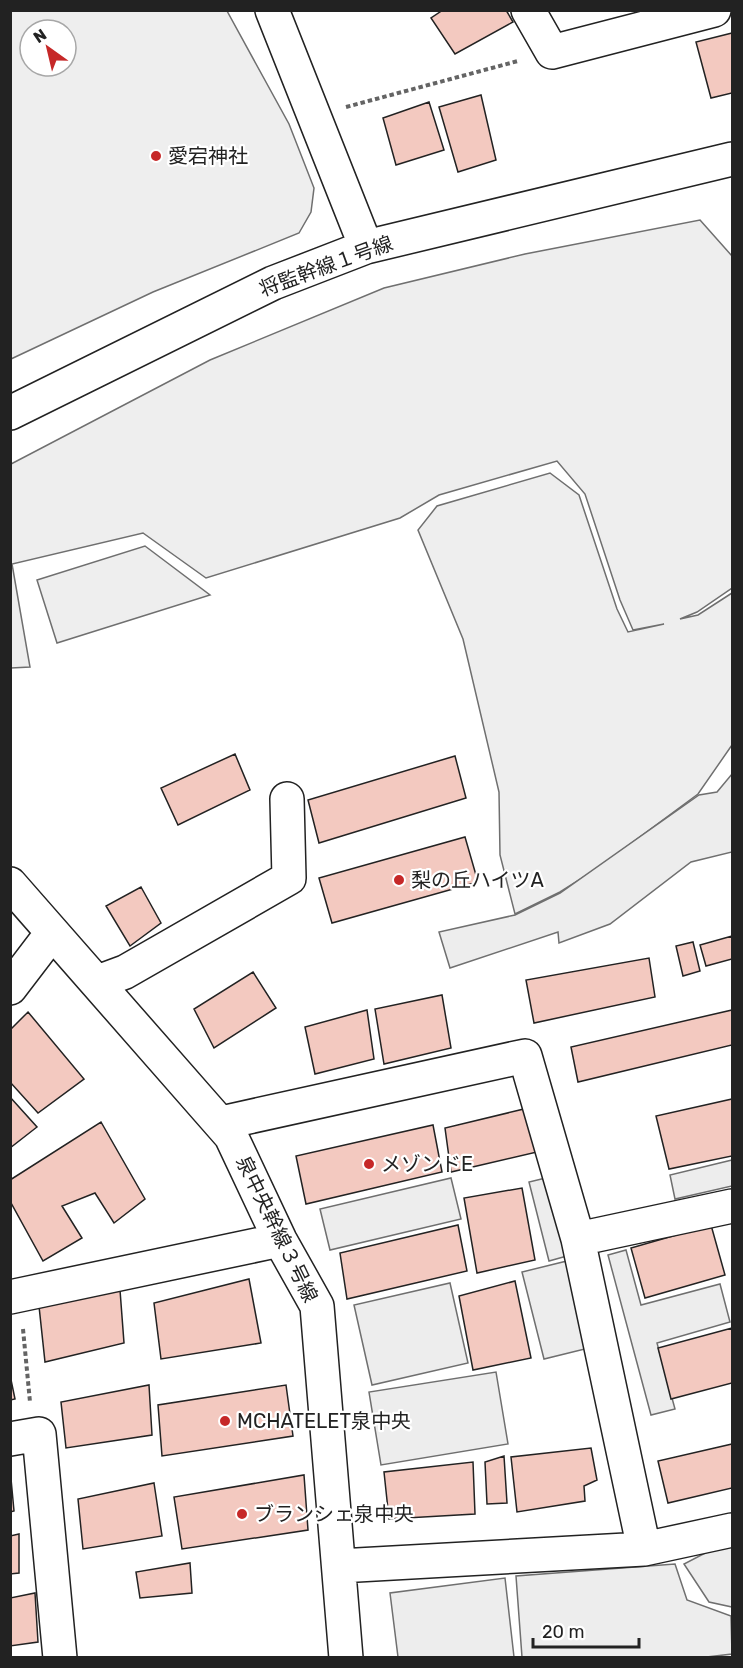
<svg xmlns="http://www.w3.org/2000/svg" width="743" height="1668" font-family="Rubik,'Noto Sans JP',sans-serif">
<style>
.green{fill:#eee;stroke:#6f6f6f;stroke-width:1.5;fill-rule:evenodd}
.parking{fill:#ededed;stroke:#6f6f6f;stroke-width:1.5}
.building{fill:#f3c9c0;stroke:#222;stroke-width:1.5}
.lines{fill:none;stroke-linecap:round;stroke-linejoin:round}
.minor-casing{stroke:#222;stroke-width:36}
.path{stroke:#646464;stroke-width:4;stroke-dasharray:4.5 3;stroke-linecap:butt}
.minor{stroke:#fff;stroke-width:33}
.poi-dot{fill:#c62828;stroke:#fff;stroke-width:2}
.labels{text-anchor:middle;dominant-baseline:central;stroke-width:4.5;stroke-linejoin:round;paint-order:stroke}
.poi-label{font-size:20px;fill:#222;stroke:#fff;text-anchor:start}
.street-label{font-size:20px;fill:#222;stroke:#fff}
</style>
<rect width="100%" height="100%" fill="#fff"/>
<path class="green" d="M 11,10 L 227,11 L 289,124 L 314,188 L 311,212 L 299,233 L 153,292 L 11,359 ZM 30,30 L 66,30 L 66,66 L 30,66 Z
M 700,220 L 732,256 L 732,588 L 697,612 L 680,619 L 698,615 L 732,593 L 732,745 L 698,794 L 595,870 L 560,892 L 515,914 L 500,855 L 499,792 L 463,639 L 418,530 L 437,506 L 550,473 L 579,495 L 617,609 L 628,632 L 664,624 L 633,630 L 620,600 L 585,494 L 557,461 L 439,495 L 400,518 L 206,578 L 143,533 L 12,564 L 30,667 L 11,668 L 11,464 L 210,360 L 384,288 L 525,254 Z
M 145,546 L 210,595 L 57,643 L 37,580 Z"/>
<path class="parking" d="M 732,774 L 732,852 L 691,862 L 610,924 L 559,943 L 558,932 L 450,968 L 439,932 L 515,915 L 560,893 L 699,795 L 717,792 Z
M 732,1160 L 732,1186 L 675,1199 L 670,1175 Z
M 554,1176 L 574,1254 L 549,1261 L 529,1182 Z
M 451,1178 L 461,1219 L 330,1250 L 320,1209 Z
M 626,1250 L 641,1305 L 720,1284 L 730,1322 L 657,1343 L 675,1409 L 651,1415 L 608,1255 Z
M 571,1260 L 593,1347 L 544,1359 L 522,1272 Z
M 450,1283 L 468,1363 L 372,1385 L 354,1305 Z
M 496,1372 L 508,1444 L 381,1465 L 369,1392 Z
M 732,1546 L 732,1607 L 709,1602 L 684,1564 L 709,1551 Z
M 675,1564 L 687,1600 L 731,1616 L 732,1654 L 698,1658 L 522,1657 L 516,1576 Z
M 505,1578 L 514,1657 L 398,1657 L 390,1593 Z"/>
<path class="building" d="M 443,10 L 506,10 L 513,22 L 455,54 L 431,18 Z
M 732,33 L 732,93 L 711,98 L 696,42 Z
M 481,95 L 496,160 L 458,172 L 439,107 Z
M 429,102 L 444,150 L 396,165 L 383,118 Z
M 235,754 L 250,790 L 178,825 L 161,788 Z
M 455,756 L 466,798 L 319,843 L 308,800 Z
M 465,837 L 478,882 L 332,923 L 319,878 Z
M 141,887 L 161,923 L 130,946 L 106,906 Z
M 732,936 L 732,959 L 706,966 L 700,945 Z
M 693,942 L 700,971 L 683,976 L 676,946 Z
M 649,958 L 655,997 L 534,1023 L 526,980 Z
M 253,972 L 276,1008 L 214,1048 L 194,1009 Z
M 442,995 L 451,1048 L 384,1064 L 375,1009 Z
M 367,1010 L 374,1059 L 315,1074 L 305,1027 Z
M 732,1010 L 732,1045 L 578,1082 L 571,1047 Z
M 28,1012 L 84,1079 L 38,1113 L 10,1082 L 10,1030 Z
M 10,1097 L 37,1127 L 10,1148 Z
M 732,1099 L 732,1156 L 669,1169 L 656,1116 Z
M 524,1109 L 537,1152 L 451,1172 L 445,1128 Z
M 101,1122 L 145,1199 L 114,1223 L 95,1193 L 62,1206 L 82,1238 L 43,1261 L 10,1201 L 10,1180 Z
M 433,1125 L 442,1172 L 306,1204 L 296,1156 Z
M 522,1188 L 535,1260 L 477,1273 L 464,1198 Z
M 458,1225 L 467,1271 L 347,1299 L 340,1253 Z
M 711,1225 L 725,1275 L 645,1298 L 631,1248 Z
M 249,1279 L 261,1343 L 161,1359 L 154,1303 Z
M 515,1281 L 531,1358 L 473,1370 L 459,1296 Z
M 120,1290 L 124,1343 L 45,1362 L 39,1306 Z
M 732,1328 L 732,1383 L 671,1399 L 658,1348 Z
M 10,1375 L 15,1399 L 10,1400 Z
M 149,1385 L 152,1435 L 66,1448 L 61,1402 Z
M 286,1385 L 293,1436 L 162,1456 L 158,1405 Z
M 732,1444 L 732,1488 L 668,1503 L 658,1461 Z
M 591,1448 L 597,1480 L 584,1486 L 585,1501 L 517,1512 L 511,1457 Z
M 504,1456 L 507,1503 L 487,1504 L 485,1462 Z
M 473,1462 L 475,1514 L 389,1519 L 384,1472 Z
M 10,1468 L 14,1511 L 10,1512 Z
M 304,1475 L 308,1530 L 182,1549 L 174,1497 Z
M 154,1483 L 162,1536 L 83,1549 L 78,1499 Z
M 19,1534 L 19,1573 L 10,1574 L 10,1536 Z
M 190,1563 L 192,1593 L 140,1598 L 136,1572 Z
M 35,1593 L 38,1642 L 10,1646 L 10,1598 Z"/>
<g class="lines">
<defs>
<path id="minor" d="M 272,10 L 366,247
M 528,10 L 552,52 L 714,10
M 10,413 L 273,283 L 366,247 L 732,159
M 10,884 L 231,1136 L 280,1240 L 317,1306 L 346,1658
M 98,982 L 125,972 L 289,878 L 287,799
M 10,988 L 52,933
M 221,1123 L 525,1056 L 578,1239 L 644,1549 L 339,1566
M 578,1239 L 732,1206
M 10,1297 L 280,1240
M 10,1439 L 39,1434 L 60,1658
M 644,1549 L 732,1530"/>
</defs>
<use href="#minor" class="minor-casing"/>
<path class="path" d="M 346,107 L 518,61
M 23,1329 L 30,1402"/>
<use href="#minor" class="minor"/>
</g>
<g class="poi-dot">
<circle cx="156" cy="156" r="6"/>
<circle cx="399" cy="880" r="6"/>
<circle cx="369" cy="1164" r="6"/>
<circle cx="225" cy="1421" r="6"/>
<circle cx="242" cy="1514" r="6"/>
</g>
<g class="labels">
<g class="poi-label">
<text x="168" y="156">愛宕神社</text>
<text x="411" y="880">梨の丘ハイツA</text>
<text x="381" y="1164">メゾンドE</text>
<text x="237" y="1421">MCHATELET泉中央</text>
<text x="254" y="1514">ブランシェ泉中央</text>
</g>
<g class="street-label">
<text transform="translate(326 266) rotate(-20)">将監幹線１号線</text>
<text transform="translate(277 1229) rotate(64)">泉中央幹線３号線</text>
</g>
</g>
<rect width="743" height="1668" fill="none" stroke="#222222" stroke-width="24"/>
<g transform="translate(48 48) rotate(326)"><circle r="28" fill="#ffffff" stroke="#a7a7a7" stroke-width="1.5"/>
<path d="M0-4.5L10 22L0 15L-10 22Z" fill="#c62828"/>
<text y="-9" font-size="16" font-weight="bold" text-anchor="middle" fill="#222222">N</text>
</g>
<path d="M533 1638v9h106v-9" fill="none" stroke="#222222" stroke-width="3"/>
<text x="542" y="1638" font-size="18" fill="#222222" stroke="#ffffff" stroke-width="4.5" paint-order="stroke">20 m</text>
</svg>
